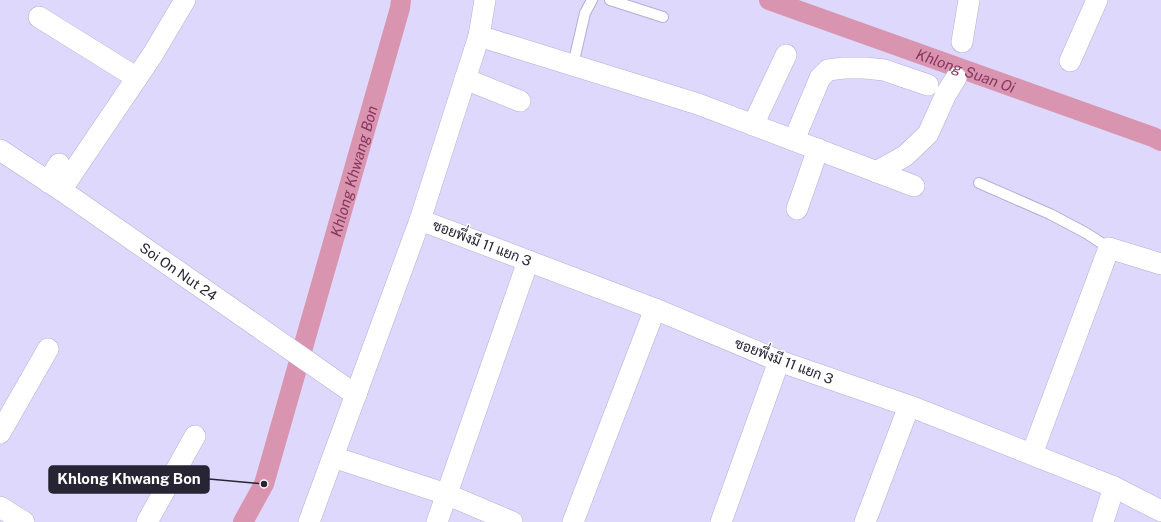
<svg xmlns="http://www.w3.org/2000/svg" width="1161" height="522" font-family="'Public Sans',Sarabun,sans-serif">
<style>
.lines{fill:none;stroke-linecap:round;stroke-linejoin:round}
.canal{stroke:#d994b0;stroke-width:20}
.service-casing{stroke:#b5add8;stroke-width:12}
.minor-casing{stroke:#b5add8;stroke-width:22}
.service{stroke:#fff;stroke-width:10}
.minor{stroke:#fff;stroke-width:21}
.labels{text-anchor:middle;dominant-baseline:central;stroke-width:3;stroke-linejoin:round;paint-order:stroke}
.street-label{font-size:14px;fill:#272434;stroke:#fff}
.water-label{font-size:15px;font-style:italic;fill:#89365e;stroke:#fff}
.leader{fill:none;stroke:#272434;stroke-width:1.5}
.callout-dot{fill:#272434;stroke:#fff;stroke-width:1.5}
.callout{fill:#272434;stroke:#272434;stroke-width:1.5}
.callout-label{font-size:15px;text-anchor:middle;font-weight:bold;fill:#fff}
</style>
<rect width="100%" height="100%" fill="#ded8fc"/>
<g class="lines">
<g class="canal">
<path id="s1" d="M 769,0 L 1153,137 L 1161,141"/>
<path id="s2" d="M 243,522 L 264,484 L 400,8 L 401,0"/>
</g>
<defs>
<path id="service" d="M 610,0 L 663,17
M 573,65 L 585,13 L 592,0
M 979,183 L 1050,214 L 1086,233 L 1109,248"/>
<g id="minor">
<path d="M 39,17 L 137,78"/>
<path d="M 479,36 L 698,104 L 914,186"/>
<path d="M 962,42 L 969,0"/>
<path d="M 1070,61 L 1097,0"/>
<path d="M 465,79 L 520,101"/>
<path d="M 753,125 L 786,55"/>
<path d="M 794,140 L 820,78 L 828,70 L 844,68 L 865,68 L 884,70 L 928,85"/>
<path id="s3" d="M 0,150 L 61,190 L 356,395"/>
<path d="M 876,172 L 905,156 L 928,134 L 946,94 L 956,78"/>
<path d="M 48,182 L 59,164"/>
<path d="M 61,190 L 153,54 L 185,0"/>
<path d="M 797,209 L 818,149"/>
<path d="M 420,220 L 655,309 L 779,361 L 915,408 L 1114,487 L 1103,522"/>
<path d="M 0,433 L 48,349"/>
<path d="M 1032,454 L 1109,248 L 1161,264"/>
<path d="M 333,457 L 446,494 L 512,522"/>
<path d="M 1114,487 L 1161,511"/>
<path d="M 0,507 L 24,522"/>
<path d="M 147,522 L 195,436"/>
<path d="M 309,522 L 420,220 L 479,36 L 485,0"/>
<path d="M 437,522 L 528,261"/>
<path d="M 573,522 L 655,309"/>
<path d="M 721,522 L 779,361"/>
<path d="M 865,522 L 909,406"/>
</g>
</defs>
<use href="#service" class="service-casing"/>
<use href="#minor" class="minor-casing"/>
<use href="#service" class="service"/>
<use href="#minor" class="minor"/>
</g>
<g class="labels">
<g class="street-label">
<text transform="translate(482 243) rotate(21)">ซอยพึ่งมี 11 แยก 3</text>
<text stroke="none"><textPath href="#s3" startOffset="216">Soi On Nut 24</textPath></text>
<text transform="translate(784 361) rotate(21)">ซอยพึ่งมี 11 แยก 3</text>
</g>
<g class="water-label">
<text stroke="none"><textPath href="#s1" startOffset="209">Khlong Suan Oi</textPath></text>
<text stroke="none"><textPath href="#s2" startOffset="369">Khlong Khwang Bon</textPath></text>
</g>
</g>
<path class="leader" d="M264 484L209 479"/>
<circle class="callout-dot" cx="264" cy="484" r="4"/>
<rect class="callout" x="49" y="466" width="160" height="27" rx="4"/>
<g class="callout-label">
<text x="129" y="484">Khlong Khwang Bon</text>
</g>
</svg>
